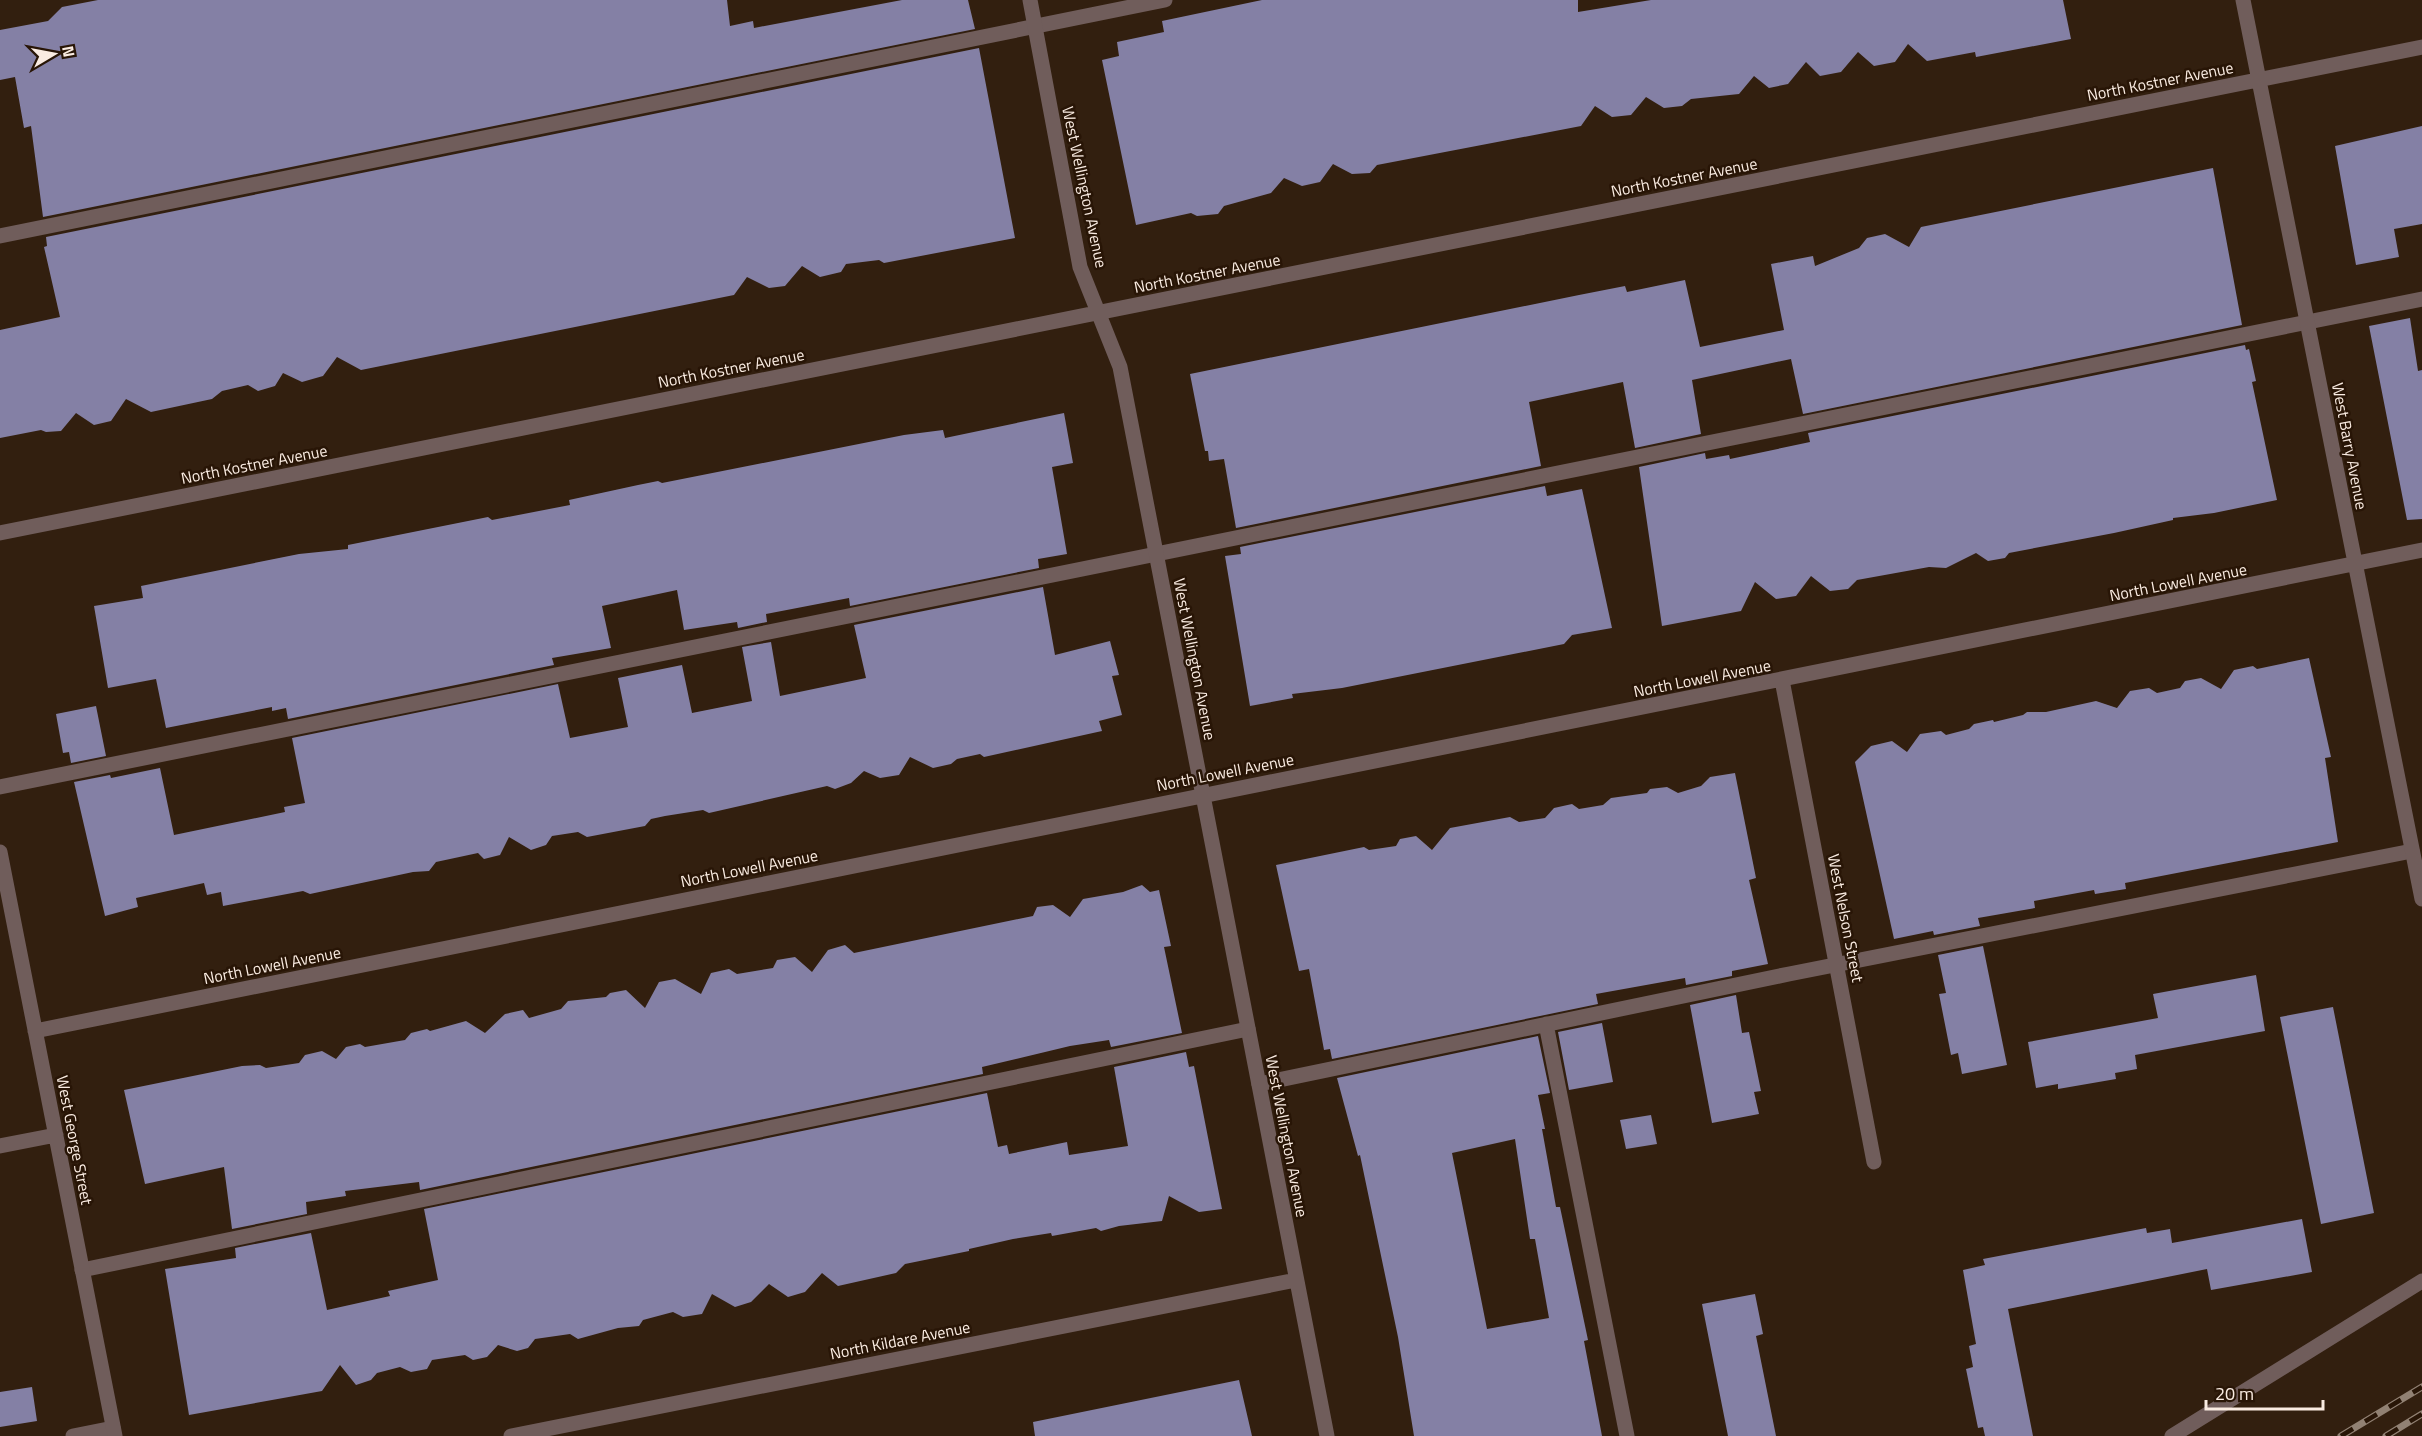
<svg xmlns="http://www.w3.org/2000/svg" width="2422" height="1436" font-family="'Titillium Web',sans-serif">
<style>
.building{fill:#8480a5;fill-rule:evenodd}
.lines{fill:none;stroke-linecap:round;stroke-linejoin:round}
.lane{stroke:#705d5b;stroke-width:15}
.street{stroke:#705d5b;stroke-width:15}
.rail-casing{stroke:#918173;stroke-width:7}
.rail{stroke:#281506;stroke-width:4.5;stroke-dasharray:14;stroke-linecap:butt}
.labels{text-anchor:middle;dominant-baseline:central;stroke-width:5;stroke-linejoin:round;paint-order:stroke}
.street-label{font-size:16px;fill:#faece2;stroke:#281506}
</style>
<rect width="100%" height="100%" fill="#321f0f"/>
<path class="building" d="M 98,0 L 727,0 L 730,26 L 753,21 L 754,28 L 902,0 L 968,0 L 975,29 L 43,217 L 31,126 L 24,128 L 15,77 L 0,80 L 0,30 L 48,21 L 62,7 Z
M 1262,0 L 1578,0 L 1578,12 L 1651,0 L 2063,0 L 2071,39 L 1976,57 L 1975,52 L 1927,61 L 1908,44 L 1895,62 L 1874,66 L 1858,52 L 1841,72 L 1820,76 L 1806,62 L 1788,84 L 1769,88 L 1754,76 L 1739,94 L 1691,99 L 1682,106 L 1664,108 L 1646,97 L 1631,115 L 1612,117 L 1595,106 L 1581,126 L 1377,165 L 1370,173 L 1352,174 L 1333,164 L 1320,182 L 1302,186 L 1284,178 L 1271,193 L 1224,206 L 1218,214 L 1197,216 L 1191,213 L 1136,225 L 1102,60 L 1119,56 L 1117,42 L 1164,32 L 1162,21 Z
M 979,48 L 1015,238 L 884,263 L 879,260 L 846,264 L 841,272 L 820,277 L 802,266 L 785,286 L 769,288 L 747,277 L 734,295 L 361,370 L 337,357 L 323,376 L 302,382 L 283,373 L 275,386 L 258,391 L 248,385 L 222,391 L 212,399 L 151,412 L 126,399 L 111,421 L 94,425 L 76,413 L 61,431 L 46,432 L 41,430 L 0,438 L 0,330 L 60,317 L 44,247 L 47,246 L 46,237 Z
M 2422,126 L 2422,224 L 2394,229 L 2399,257 L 2356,265 L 2335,146 Z
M 2213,168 L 2242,325 L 1803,414 L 1791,359 L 1692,380 L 1701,434 L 1635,448 L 1623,382 L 1529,402 L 1541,466 L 1236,528 L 1224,459 L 1209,461 L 1208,451 L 1205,451 L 1190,374 L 1579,295 L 1625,286 L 1627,292 L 1685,280 L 1700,347 L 1784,330 L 1771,264 L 1813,256 L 1815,266 L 1859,248 L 1867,238 L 1885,234 L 1909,247 L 1921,227 Z
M 2410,318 L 2418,371 L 2422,370 L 2422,519 L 2407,520 L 2369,326 Z
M 2245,345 L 2246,350 L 2249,349 L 2256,381 L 2252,382 L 2277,500 L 2214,513 L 2173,518 L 2173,520 L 2114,533 L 2009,553 L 2005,558 L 1988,561 L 1976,553 L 1946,568 L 1929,567 L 1857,580 L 1848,589 L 1830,591 L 1811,576 L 1796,596 L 1776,599 L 1755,582 L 1741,611 L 1662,626 L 1639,467 L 1705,453 L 1706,459 L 1729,455 L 1730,459 L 1810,442 L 1808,433 Z
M 1064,413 L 1073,463 L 1052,467 L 1067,554 L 1038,559 L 1039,568 L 850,606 L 849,598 L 766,614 L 767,622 L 738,628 L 737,622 L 684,630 L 677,590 L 602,606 L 611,648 L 552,658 L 554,665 L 288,719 L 286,708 L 272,711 L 272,707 L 166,728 L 156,679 L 108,688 L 94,606 L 143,598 L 141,586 L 299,554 L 348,549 L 348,545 L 488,517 L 492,520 L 570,505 L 569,500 L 638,485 L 658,481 L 662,483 L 904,435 L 943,430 L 945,438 Z
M 1545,486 L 1547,496 L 1582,489 L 1612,628 L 1572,635 L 1564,644 L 1342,688 L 1292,694 L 1293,698 L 1250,706 L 1225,556 L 1241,554 L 1240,547 Z
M 1043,587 L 1055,655 L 1110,641 L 1119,675 L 1112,676 L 1122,715 L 1099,721 L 1102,731 L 984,757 L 980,754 L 957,759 L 951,764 L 933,768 L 910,757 L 899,775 L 880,778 L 864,771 L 851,783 L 835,789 L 827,786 L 709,813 L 703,810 L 665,816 L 651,819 L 645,826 L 587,837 L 578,832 L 552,836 L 546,845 L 531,850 L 509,837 L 500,855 L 484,859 L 478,853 L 436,862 L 429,871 L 413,872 L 310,894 L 303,891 L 223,906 L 221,892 L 207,895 L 204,883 L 136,898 L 138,907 L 105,916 L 74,782 L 110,775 L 111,778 L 160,768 L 174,835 L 285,812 L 284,807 L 305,803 L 292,738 L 558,684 L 570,738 L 628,727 L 618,678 L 682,665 L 692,713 L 752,701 L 742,647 L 771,642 L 780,696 L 866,678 L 854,625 Z
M 2309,658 L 2331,757 L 2325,758 L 2338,842 L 2125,883 L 2126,889 L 2095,894 L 2094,890 L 2034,901 L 2035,908 L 1978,918 L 1980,926 L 1934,935 L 1933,931 L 1894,939 L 1855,762 L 1871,746 L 1892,741 L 1907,752 L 1920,734 L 1941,731 L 1946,735 L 1969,729 L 1974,724 L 1993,720 L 1994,722 L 2023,715 L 2027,712 L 2046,712 L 2096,701 L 2117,708 L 2130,691 L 2149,688 L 2157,693 L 2180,688 L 2185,681 L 2201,678 L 2221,689 L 2234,670 L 2253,666 L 2257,669 Z
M 96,706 L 106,756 L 71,763 L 69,752 L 63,753 L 56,714 Z
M 1735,773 L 1756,878 L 1749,880 L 1768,964 L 1732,971 L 1732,976 L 1686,985 L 1685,978 L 1596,994 L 1598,1004 L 1332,1059 L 1330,1049 L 1324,1050 L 1309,969 L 1299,971 L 1276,865 L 1364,847 L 1369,850 L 1396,846 L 1400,839 L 1416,836 L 1432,850 L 1450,828 L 1510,817 L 1519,822 L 1545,818 L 1554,808 L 1572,804 L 1579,809 L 1603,805 L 1611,798 L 1647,793 L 1650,789 L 1667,787 L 1678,793 L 1701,786 L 1710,777 Z
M 1142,885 L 1150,892 L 1159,890 L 1171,946 L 1164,947 L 1182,1033 L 1111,1047 L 1109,1040 L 1070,1046 L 982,1067 L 983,1074 L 420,1190 L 419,1182 L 345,1191 L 346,1196 L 306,1202 L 307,1214 L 232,1229 L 224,1167 L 145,1184 L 124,1090 L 242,1066 L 260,1065 L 266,1068 L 299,1063 L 305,1055 L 322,1051 L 336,1059 L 346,1047 L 360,1044 L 365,1047 L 405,1040 L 411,1033 L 427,1029 L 430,1031 L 466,1021 L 485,1033 L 505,1014 L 523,1010 L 529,1018 L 561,1009 L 568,1001 L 606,997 L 610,993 L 626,990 L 645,1008 L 659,982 L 675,979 L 701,994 L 711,973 L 729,969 L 737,974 L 773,968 L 777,960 L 795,957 L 812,972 L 828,950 L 845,945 L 854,953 L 1033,916 L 1037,907 L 1053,905 L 1070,917 L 1083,899 L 1123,892 Z
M 1983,946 L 2007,1065 L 1962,1074 L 1958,1053 L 1951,1055 L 1939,994 L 1946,993 L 1938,955 Z
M 2256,975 L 2265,1031 L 2135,1055 L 2137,1069 L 2115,1073 L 2116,1079 L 2058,1089 L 2058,1084 L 2036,1088 L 2028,1042 L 2158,1018 L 2153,994 Z
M 1736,995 L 1742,1033 L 1749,1032 L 1761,1091 L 1754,1092 L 1759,1114 L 1712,1123 L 1690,1005 Z
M 2333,1007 L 2374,1213 L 2321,1224 L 2280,1017 Z
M 1602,1023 L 1613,1082 L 1569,1090 L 1558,1032 Z
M 1538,1036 L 1550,1093 L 1538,1095 L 1545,1129 L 1542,1129 L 1556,1207 L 1560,1207 L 1588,1340 L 1584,1341 L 1602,1436 L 1414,1436 L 1398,1337 L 1360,1155 L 1358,1156 L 1337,1078 ZM 1515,1139 L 1530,1239 L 1535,1239 L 1549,1318 L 1487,1329 L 1452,1153 Z
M 1186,1052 L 1189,1067 L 1194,1066 L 1222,1209 L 1199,1212 L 1169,1196 L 1162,1221 L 1119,1226 L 1101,1231 L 1096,1228 L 1052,1236 L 1051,1233 L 1013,1239 L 969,1249 L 969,1251 L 905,1264 L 896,1273 L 838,1286 L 822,1273 L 805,1292 L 788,1297 L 769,1284 L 751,1302 L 735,1307 L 712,1294 L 702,1314 L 683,1317 L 673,1312 L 643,1320 L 639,1326 L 618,1328 L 578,1339 L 570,1334 L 535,1339 L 528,1348 L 517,1351 L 498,1345 L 487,1357 L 473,1360 L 465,1355 L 432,1360 L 427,1369 L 411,1372 L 400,1367 L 377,1373 L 371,1380 L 356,1385 L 340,1365 L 322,1391 L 189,1415 L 165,1269 L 236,1258 L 235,1248 L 311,1233 L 327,1310 L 390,1296 L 388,1291 L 438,1280 L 424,1209 L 987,1093 L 998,1147 L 1007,1145 L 1009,1154 L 1067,1142 L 1069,1155 L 1128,1146 L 1114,1067 Z
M 1651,1115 L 1657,1144 L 1626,1149 L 1620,1120 Z
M 2302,1219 L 2312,1272 L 2211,1290 L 2207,1269 L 2008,1309 L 2033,1436 L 1985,1436 L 1983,1427 L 1978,1428 L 1966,1369 L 1973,1367 L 1969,1346 L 1976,1344 L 1963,1270 L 1985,1265 L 1983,1259 L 2146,1228 L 2147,1233 L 2170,1229 L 2172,1243 Z
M 1755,1294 L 1763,1334 L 1756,1336 L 1776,1436 L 1728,1436 L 1702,1304 Z
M 1239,1380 L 1252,1436 L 1035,1436 L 1033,1422 Z
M 32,1387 L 37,1421 L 0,1427 L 0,1392 Z"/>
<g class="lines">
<path class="lane" d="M 0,236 L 1165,0
M 0,787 L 2422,299
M 1546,1024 L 1627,1436
M 1259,1084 L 1789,974 L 2412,851
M 82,1270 L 1248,1029
M 73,1436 L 113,1428
M 2172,1436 L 2422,1281"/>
<path class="street" d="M 1030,0 L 1080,267 L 1120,367 L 1327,1436
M 2243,0 L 2422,899
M 0,533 L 2422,47
M 1782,680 L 1874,1162
M 0,852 L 115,1436
M 35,1031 L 2422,550
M 0,1146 L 56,1135
M 511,1436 L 1296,1280"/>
<defs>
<path id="rail" d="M 2341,1436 L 2422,1387
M 2386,1436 L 2422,1414"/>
</defs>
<use href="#rail" class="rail-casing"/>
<use href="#rail" class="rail"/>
</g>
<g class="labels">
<g class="street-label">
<text transform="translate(2160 81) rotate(-11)">North Kostner Avenue</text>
<text transform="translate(1684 177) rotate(-11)">North Kostner Avenue</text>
<text transform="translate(1085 187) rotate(78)">West Wellington Avenue</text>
<text transform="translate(1207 273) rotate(-11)">North Kostner Avenue</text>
<text transform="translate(731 368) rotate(-11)">North Kostner Avenue</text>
<text transform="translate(2350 446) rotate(79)">West Barry Avenue</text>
<text transform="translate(254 464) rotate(-11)">North Kostner Avenue</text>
<text transform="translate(2178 582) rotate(-11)">North Lowell Avenue</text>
<text transform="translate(1195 659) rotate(79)">West Wellington Avenue</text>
<text transform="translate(1702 678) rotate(-11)">North Lowell Avenue</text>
<text transform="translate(1225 772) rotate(-11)">North Lowell Avenue</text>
<text transform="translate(749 868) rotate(-11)">North Lowell Avenue</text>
<text transform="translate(1846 918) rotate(79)">West Nelson Street</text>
<text transform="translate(272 965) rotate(-11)">North Lowell Avenue</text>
<text transform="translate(1287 1136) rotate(79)">West Wellington Avenue</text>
<text transform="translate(75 1140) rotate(79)">West George Street</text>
<text transform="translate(900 1340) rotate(-11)">North Kildare Avenue</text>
</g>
</g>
<g transform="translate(54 54) rotate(80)" stroke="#281506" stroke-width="4.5" paint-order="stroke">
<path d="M0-4.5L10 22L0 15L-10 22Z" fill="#faece2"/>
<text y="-9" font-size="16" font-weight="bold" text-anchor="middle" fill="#faece2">N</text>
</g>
<path d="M2206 1400v9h117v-9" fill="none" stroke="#faece2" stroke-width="3"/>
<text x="2215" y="1400" font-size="18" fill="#faece2" stroke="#281506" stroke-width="4.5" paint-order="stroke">20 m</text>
</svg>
